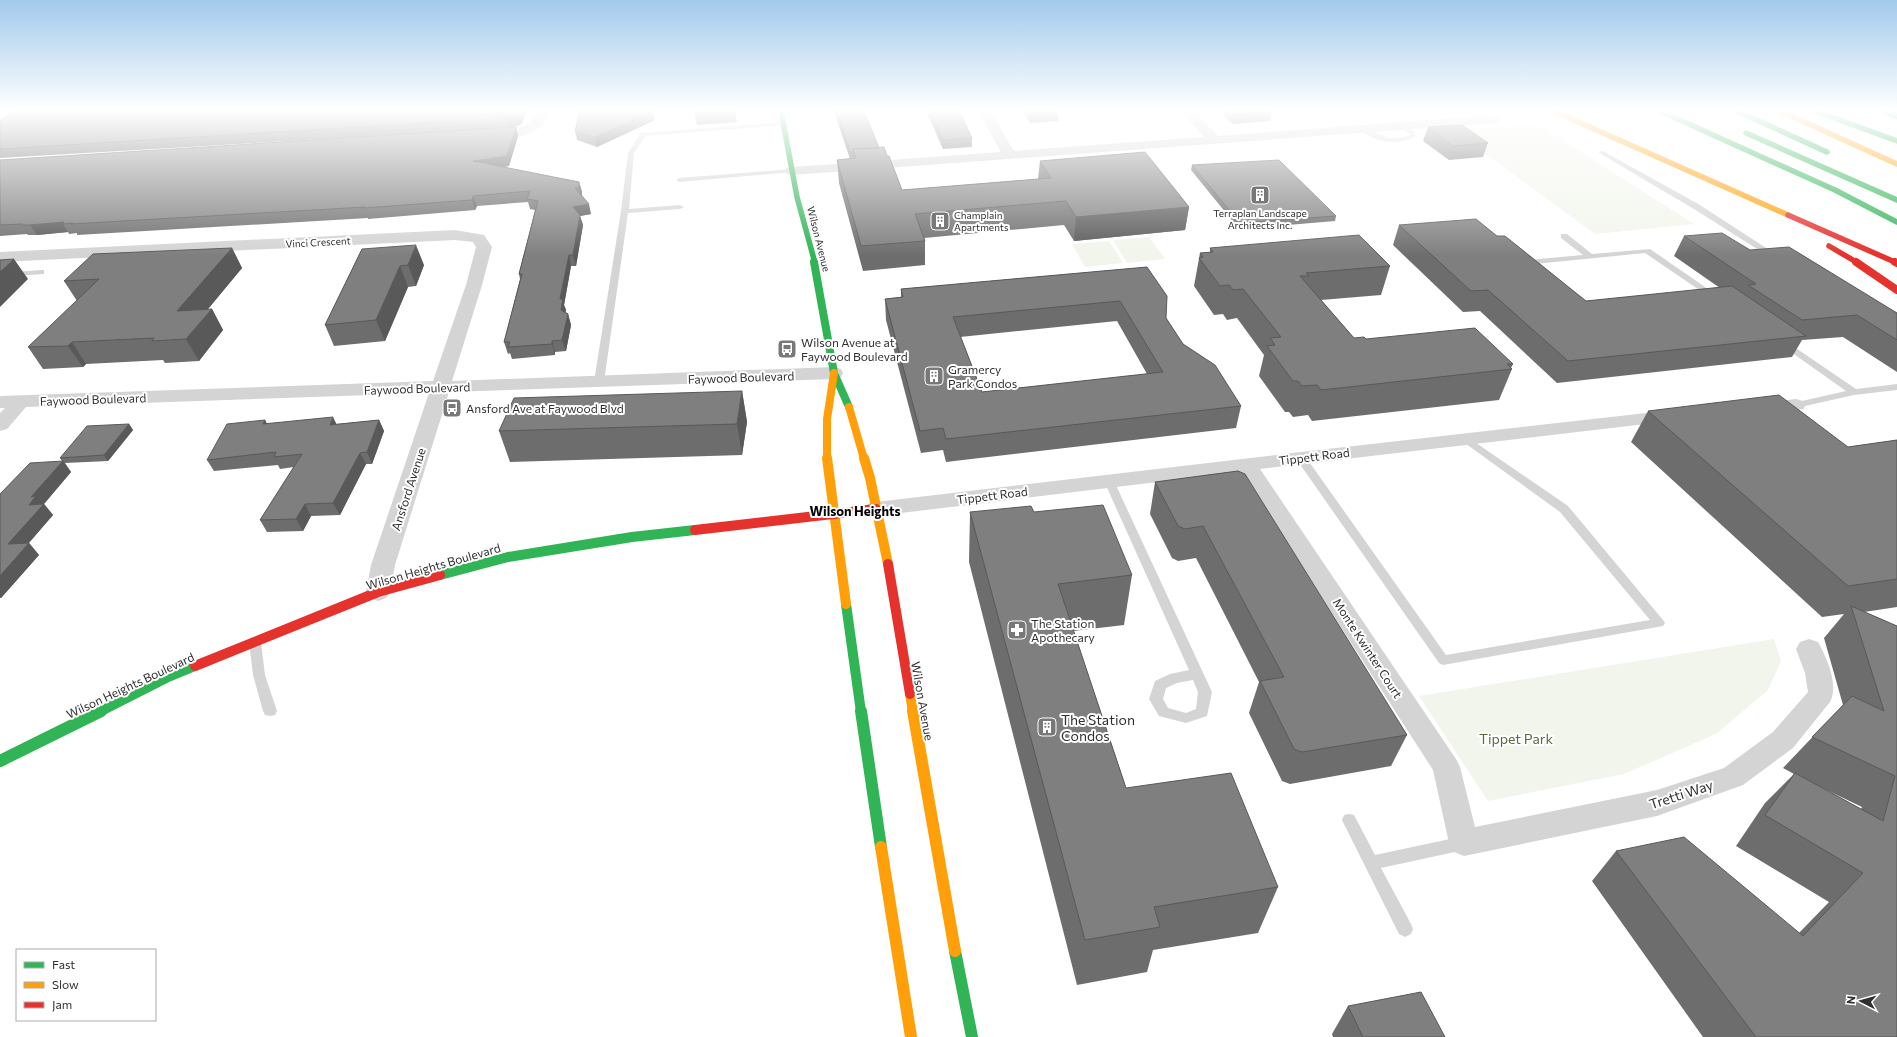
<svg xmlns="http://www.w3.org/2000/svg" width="1897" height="1037" font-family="Commissioner,sans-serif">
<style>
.green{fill:#f2f5ec}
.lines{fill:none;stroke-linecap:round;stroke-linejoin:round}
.lane{fill:#d4d4d4;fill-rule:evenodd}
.street{fill:#d4d4d4;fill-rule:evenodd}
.fast-far3{stroke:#30b455;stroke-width:5.5}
.fast-far2{stroke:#30b455;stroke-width:8}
.fast-far1{stroke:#30b455;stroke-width:10}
.fast{stroke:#30b455;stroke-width:12}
.slow-far3{stroke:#ff9f0a;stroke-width:5.5}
.slow-far2{stroke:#ff9f0a;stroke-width:8}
.slow-far1{stroke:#ff9f0a;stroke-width:10}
.slow{stroke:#ff9f0a;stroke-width:12}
.jam-far2{stroke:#e5322d;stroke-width:5.5}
.jam-far1{stroke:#e5322d;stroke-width:8}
.jam{stroke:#e5322d;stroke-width:10}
.wall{fill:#6d6d6d;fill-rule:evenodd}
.shaded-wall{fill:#595959}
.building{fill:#7f7f7f;stroke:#595959;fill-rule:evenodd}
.labels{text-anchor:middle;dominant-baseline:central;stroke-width:4;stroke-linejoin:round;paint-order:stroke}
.far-poi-label{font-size:10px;fill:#2f2f2f;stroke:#fff}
.far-street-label{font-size:10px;fill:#2f2f2f;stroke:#fff}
.poi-label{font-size:12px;fill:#2f2f2f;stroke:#fff;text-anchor:start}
.street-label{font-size:12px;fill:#2f2f2f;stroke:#fff}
.neighbourhood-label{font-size:13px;font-weight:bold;fill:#000;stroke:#fff}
.near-poi-label{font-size:14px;fill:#2f2f2f;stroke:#fff;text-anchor:start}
.near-park-label{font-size:14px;fill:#596b3d;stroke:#fff}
.near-street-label{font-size:14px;fill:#2f2f2f;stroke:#fff}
</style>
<rect width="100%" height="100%" fill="#fff"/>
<path class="green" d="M 1537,124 L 1694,224 L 1595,234 L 1453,130 Z
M 1149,237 L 1165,259 L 1127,263 L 1113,240 Z
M 1109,241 L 1123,263 L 1085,267 L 1072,244 Z
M 1774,639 L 1781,661 L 1768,690 L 1716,734 L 1624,774 L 1488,801 L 1419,696 Z"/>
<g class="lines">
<path class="lane" d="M 783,122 L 785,123 L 785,125 L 645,136 L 634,153 L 629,209 L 680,205 L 684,207 L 680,209 L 628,213 L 604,382 L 602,384 L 596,384 L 594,382 L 621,211 L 628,153 L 641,133 Z
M 1402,124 L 1414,131 L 1415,137 C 1397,145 1376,144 1361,130 L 1364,128 C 1383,134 1388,143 1410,135 L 1399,126 Z
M 1599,151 L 1603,151 L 1700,205 L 1780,257 L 1779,259 L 1773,259 L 1694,209 L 1599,153 Z
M 792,169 L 794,170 L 794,172 L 679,182 L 676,180 L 679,178 Z
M 1561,234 L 1567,234 L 1592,254 L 1650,249 L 1721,298 L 1720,300 L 1714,300 L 1645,253 L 1535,264 L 1535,267 L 1532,267 L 1525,264 L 1525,260 L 1528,260 L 1583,255 L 1561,238 Z
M 41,270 L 44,270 L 44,274 L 0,277 L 0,273 Z
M 1784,340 L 1856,389 L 1897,384 L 1897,390 L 1854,395 L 1796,408 L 1793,407 L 1791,405 L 1793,403 L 1846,391 L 1781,345 L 1780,343 Z
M 1466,436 L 1568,506 L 1663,620 L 1665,623 L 1663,626 L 1443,665 L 1439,663 L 1297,460 L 1296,458 L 1297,456 L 1305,456 L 1446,655 L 1650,620 L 1560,512 L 1462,441 L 1461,439 L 1462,437 Z
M 1109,478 L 1114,481 L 1212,692 L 1207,716 L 1186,723 L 1159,716 L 1149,699 L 1155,681 L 1170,674 L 1189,670 L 1104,481 ZM 1193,680 L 1198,692 L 1196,709 L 1186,713 L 1168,708 L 1163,699 L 1166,688 L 1177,683 Z
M 255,637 L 259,639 L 261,642 L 265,675 L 277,711 L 275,715 L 270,716 L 265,715 L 263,711 L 253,675 L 249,642 L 251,639 Z
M 1349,814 L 1354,815 L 1375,855 L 1464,836 L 1469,838 L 1471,843 L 1469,848 L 1464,850 L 1381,868 L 1411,924 L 1413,929 L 1411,934 L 1405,937 L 1399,934 L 1342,820 L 1344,815 Z"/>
<path class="street" d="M 538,111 L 550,111 C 548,117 545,122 540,127 C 527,138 499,141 482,137 L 481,134 L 482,131 C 503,126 527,135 538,111 Z
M 978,111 L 990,111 L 1014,151 L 1204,137 L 1181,111 L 1194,111 L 1218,136 L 1494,115 L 1498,116 L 1500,119 L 1498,122 L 1494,123 L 792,175 L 787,174 L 785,171 L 787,168 L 792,167 L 1001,152 Z
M 455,230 L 484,235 L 492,247 L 482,285 L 452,381 L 834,367 L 841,369 L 843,373 L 841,377 L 834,379 L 449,392 L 395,565 L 390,592 L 386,598 L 378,601 L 370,598 L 366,592 L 371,565 L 429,393 L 26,407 L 7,429 L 0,431 L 0,413 L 5,408 L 0,408 L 0,396 L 433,381 L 466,285 L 476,247 L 473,242 L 455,240 L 0,262 L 0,252 Z
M 1796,399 L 1803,401 L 1806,405 L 1803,409 L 1764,414 L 1757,412 L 1754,408 L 1757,404 Z
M 1673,410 L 1680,412 L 1683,416 L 1680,420 L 1260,469 L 1456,759 L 1460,767 L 1475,827 L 1657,790 L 1724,768 L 1773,732 L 1808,692 L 1805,673 L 1796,649 L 1800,642 L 1809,639 L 1818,642 C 1827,658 1839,685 1830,702 L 1793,748 L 1743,785 L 1657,816 L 1464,856 L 1454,852 L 1449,843 L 1433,770 L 1241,472 L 876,516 L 868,514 L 865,509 L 868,504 L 876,502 L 1301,452 Z"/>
<path class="fast-far3" d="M 781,111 L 797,197 L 815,263
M 1660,111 L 1835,190 L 1897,222
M 1737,111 L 1827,152
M 1815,111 L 1897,141
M 1883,111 L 1897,117
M 1746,133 L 1897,200"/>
<path class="fast-far2" d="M 814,262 L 834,373 L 849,407"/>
<path class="fast-far1" d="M 440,575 L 508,557 L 632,537 L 695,530
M 846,604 L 861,712
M 99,712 L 166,678 L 195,666"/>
<path class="fast" d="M 861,711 L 881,847
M 0,761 L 101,711
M 955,951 L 972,1037"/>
<path class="slow-far3" d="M 1554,111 L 1788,215
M 1780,111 L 1897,164"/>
<path class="slow-far2" d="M 849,407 L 864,459
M 827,459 L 827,419 L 834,373"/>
<path class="slow-far1" d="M 827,458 L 846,604
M 864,458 L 870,478 L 888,564
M 910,694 L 913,712"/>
<path class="slow" d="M 913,711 L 955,951
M 881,847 L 911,1037"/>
<path class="jam-far2" d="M 1788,215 L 1897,263
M 1829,246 L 1858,263"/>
<path class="jam-far1" d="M 1856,262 L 1897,290
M 1895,262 L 1897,263"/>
<path class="jam" d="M 695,530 L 876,509
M 888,564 L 910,694
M 195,666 L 378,592 L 440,575"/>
</g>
<path class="wall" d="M 526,111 L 522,124 L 511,128 L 0,158 L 0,121 Z
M 694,111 L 735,111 L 737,122 L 697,125 Z
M 834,111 L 864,111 L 879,148 L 902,190 L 1038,179 L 1040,161 L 1189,207 L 1185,230 L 1074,241 L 1064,225 L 924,238 L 925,241 L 925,265 L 863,271 L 839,183 L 837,160 L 850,159 Z
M 926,111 L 959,111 L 972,138 L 972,147 L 943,149 Z
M 1022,111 L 1058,111 L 1058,121 L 1030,123 Z
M 1220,111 L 1271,111 L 1272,112 L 1270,121 L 1233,124 Z
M 655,120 L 597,147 L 577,140 L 575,131 Z
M 516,127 L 518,136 L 509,166 L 503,167 L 579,182 L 582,192 L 582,195 L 591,214 L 580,216 L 583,225 L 576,266 L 571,266 L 564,305 L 566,310 L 565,312 L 568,314 L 571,325 L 566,351 L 555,352 L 555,355 L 512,359 L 510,353 L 508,354 L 504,342 L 520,279 L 519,274 L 535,210 L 530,209 L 528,202 L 477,206 L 475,210 L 368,219 L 368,218 L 77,235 L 77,233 L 69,234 L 68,232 L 37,235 L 28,235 L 27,234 L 0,236 L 0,160 Z
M 1428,127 L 1488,143 L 1483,157 L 1449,160 L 1423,141 Z
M 1192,165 L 1336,216 L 1335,221 L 1239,229 L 1191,170 Z
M 1399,225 L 1497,236 L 1586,301 L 1720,288 L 1674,256 L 1684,236 L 1750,250 L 1897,313 L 1897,372 L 1843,337 L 1802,340 L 1792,357 L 1557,383 L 1480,311 L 1463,312 L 1393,245 Z
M 232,248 L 242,268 L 207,310 L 212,309 L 223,330 L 199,361 L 165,363 L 163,360 L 86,364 L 83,367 L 43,369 L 28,347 L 77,301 L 64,281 Z
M 1210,248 L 1390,266 L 1381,295 L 1321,300 L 1354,338 L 1366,339 L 1513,364 L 1511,368 L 1512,369 L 1499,400 L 1312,421 L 1308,415 L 1293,417 L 1289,412 L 1285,412 L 1259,376 L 1264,355 L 1237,318 L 1227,320 L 1223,314 L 1214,315 L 1194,286 L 1200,253 L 1210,252 Z
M 362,249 L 424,265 L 416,286 L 408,287 L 385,341 L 334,346 L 325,325 Z
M 1147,267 L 1166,318 L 1183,344 L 1241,406 L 1236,428 L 946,462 L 943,450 L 921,453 L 886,320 L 885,299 L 901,297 L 901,289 ZM 1117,321 L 1147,374 L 982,392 L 960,337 Z
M 742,391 L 747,422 L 742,455 L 510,462 L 499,431 Z
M 1648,411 L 1848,447 L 1897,440 L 1897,607 L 1864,612 L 1897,626 L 1896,1037 L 1703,1037 L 1592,881 L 1616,851 L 1799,933 L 1829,902 L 1736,846 L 1765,803 L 1794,774 L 1783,768 L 1843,705 L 1824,638 L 1844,614 L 1822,617 L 1631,442 ZM 1816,785 L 1862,807 L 1861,809 Z
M 265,420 L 267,424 L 337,424 L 379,420 L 384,431 L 372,464 L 366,464 L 340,515 L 311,516 L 303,531 L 267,532 L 260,520 L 294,467 L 280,469 L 278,465 L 214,471 L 207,460 Z
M 129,424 L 133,430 L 108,461 L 65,463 L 71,472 L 44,504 L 53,515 L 29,543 L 39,555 L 1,598 L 0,598 L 0,494 L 62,461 L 60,458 Z
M 1238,471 L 1407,735 L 1391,766 L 1290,784 L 1282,781 L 1249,713 L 1259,682 L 1196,558 L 1178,561 L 1172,558 L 1150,514 L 1155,482 Z
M 970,512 L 1034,512 L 1132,575 L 1124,625 L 1073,631 L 1126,788 L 1278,887 L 1258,933 L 1153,950 L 1147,972 L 1077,985 L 969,562 Z
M 1348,1006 L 1445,1037 L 1333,1037 L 1332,1034 Z"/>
<path class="shaded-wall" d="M 521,111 L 526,111 L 522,124 L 511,128 L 508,118 Z
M 653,111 L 655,120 L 597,147 L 595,137 Z
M 516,127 L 518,136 L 509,166 L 476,171 L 473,161 Z
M 579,182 L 582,192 L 582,198 L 579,188 Z
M 473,196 L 477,206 L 475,210 L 472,200 Z
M 589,204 L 591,214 L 580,216 L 583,225 L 576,266 L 573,255 L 573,207 Z
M 1189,207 L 1185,230 L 1074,241 L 1076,217 Z
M 64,222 L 63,224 L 68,232 L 37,235 L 30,225 Z
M 416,245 L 424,265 L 416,286 L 408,265 Z
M 232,248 L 242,268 L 189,332 L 177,311 Z
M 569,255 L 571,266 L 564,305 L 566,310 L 564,321 L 561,310 L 560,299 Z
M 14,259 L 28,279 L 0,307 L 0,272 Z
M 400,266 L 408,287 L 385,341 L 376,320 Z
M 212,309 L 223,330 L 199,361 L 186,339 Z
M 568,314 L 571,325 L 566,351 L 562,340 Z
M 552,341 L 555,352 L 555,355 L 552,344 Z
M 72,342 L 86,364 L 83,367 L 68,346 Z
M 742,391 L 747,422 L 742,455 L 737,424 Z
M 333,417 L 339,429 L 330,425 Z
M 265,420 L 271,432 L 263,424 Z
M 379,420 L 384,431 L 372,464 L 367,452 Z
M 129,424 L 133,430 L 108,461 L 104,455 Z
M 360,453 L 366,464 L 340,515 L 333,503 Z
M 63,461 L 71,472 L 43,505 L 44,504 L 53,515 L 18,555 L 8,544 L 29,505 L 31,497 Z
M 305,504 L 311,516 L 303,531 L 296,519 Z
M 29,543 L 39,555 L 1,598 L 0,597 L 0,576 Z"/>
<path class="building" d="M 13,111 L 521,111 L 520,115 L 508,118 L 0,149 L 0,121 Z
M 580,111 L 653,111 L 595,137 L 575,131 Z
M 837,111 L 864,111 L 879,148 L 853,149 L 853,152 L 850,152 Z
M 930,111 L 959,111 L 972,138 L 943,140 Z
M 1028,111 L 1058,111 L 1058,112 L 1031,114 Z
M 1231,111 L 1271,111 L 1272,112 L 1235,115 Z
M 1462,125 L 1488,143 L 1453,146 L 1428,127 Z
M 516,127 L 507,156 L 473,161 L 579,182 L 579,188 L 575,188 L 589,204 L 573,207 L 580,215 L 573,255 L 569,255 L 560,299 L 563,299 L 561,310 L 568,314 L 562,340 L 552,341 L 552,344 L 508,347 L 510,342 L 504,342 L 522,274 L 519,274 L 538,201 L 527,199 L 530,191 L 473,196 L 472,200 L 364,208 L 365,207 L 71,224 L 73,223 L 63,224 L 64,222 L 30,225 L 21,225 L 22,224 L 0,225 L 0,160 Z
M 884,147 L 887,156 L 889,156 L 902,190 L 1051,178 L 1040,161 L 1145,152 L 1189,207 L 1076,217 L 1066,201 L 915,214 L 925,241 L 861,246 L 837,160 L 856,158 L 853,149 Z
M 1279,160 L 1336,216 L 1240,223 L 1192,165 Z
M 1476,219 L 1497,236 L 1505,236 L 1586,301 L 1732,286 L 1806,336 L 1568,361 L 1488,290 L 1471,291 L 1399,225 Z
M 1722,233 L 1750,250 L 1789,247 L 1897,313 L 1897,340 L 1857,315 L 1802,320 L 1748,285 L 1756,284 L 1684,236 Z
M 1359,235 L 1390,266 L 1306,273 L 1309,276 L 1300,276 L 1354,338 L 1364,337 L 1366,339 L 1475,328 L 1513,364 L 1507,364 L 1512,369 L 1321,390 L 1317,385 L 1302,386 L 1298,381 L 1293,381 L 1267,346 L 1275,345 L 1270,338 L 1281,337 L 1243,289 L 1233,290 L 1229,285 L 1220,286 L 1199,258 L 1203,257 L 1200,253 L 1213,252 L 1210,248 Z
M 416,245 L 408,265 L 400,266 L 376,320 L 325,325 L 362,249 Z
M 232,248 L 177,311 L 212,309 L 186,339 L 152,341 L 154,338 L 72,342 L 68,346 L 28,347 L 99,279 L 64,281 L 93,254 Z
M 14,259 L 0,272 L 0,260 Z
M 1147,267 L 1167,296 L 1166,318 L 1183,344 L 1215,365 L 1241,406 L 946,439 L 943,428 L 920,431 L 885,299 L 903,297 L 901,289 ZM 1120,301 L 1163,372 L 982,392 L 953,317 Z
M 742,391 L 737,424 L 499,431 L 514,398 Z
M 1779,395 L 1848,447 L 1897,440 L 1897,579 L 1848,586 L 1648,411 Z
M 333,417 L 330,425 L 379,420 L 367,452 L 360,453 L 333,503 L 305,504 L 296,519 L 260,520 L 302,454 L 274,457 L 276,452 L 207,460 L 227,424 L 265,420 L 263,424 Z
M 129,424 L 104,455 L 60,458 L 87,426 Z
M 63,461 L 31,497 L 36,496 L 29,505 L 44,504 L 8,544 L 29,543 L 0,576 L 0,494 L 30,463 Z
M 1238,471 L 1245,474 L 1407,735 L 1302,752 L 1294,749 L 1260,681 L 1284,677 L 1203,526 L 1185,529 L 1178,526 L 1155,482 Z
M 1103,505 L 1132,575 L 1058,584 L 1126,788 L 1231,773 L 1278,887 L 1154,907 L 1160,927 L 1085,940 L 970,512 L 1031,506 L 1034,512 Z
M 1851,606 L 1897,626 L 1897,1036 L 1896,1037 L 1756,1037 L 1616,851 L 1684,837 L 1803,936 L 1863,873 L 1765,815 L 1795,773 L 1883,821 L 1895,776 L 1812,737 L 1852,696 L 1884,711 Z
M 1421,992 L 1445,1037 L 1363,1037 L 1348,1006 Z"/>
<linearGradient id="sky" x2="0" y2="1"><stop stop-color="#a2caec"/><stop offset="0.43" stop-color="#fff"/><stop offset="1" stop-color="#fff" stop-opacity="0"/></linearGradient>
<rect width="1897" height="256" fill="url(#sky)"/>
<defs>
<symbol id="building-square" viewBox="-11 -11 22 22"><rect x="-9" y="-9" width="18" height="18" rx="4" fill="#787878" stroke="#fff"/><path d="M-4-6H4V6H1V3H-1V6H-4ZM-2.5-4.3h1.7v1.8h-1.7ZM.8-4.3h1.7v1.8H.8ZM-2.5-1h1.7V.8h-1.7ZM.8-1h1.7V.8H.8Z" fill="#fff"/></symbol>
<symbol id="bus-square" viewBox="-11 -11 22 22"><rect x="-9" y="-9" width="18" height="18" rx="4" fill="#787878" stroke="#fff"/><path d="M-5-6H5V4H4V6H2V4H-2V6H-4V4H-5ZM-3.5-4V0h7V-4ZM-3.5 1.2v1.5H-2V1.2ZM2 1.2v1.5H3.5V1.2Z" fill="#fff"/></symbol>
<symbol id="pharmacy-square" viewBox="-11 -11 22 22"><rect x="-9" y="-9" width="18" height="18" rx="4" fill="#787878" stroke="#fff"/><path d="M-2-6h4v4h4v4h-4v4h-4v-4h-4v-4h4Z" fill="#fff"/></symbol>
</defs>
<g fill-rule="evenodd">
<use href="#building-square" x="1249" y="184" width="22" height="22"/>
<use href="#building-square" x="929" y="210" width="22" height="22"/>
<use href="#bus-square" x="776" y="338" width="22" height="22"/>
<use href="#building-square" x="923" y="365" width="22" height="22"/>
<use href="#bus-square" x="441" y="397" width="22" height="22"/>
<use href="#pharmacy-square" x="1006" y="619" width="22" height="22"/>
<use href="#building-square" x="1036" y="716" width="22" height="22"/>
</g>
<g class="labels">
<g class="far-poi-label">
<text x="1260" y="213">Terraplan Landscape<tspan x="1260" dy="12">Architects Inc.</tspan></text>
<text x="954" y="215" text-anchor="start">Champlain<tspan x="954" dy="12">Apartments</tspan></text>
</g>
<g class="far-street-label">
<text transform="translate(819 239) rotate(76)">Wilson Avenue</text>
<text transform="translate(318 242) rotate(-3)">Vinci Crescent</text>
</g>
<g class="poi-label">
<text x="801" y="342">Wilson Avenue at<tspan x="801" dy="14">Faywood Boulevard</tspan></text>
<text x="948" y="369">Gramercy<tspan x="948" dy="14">Park Condos</tspan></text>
<text x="466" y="408">Ansford Ave at Faywood Blvd</text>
<text x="1031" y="623">The Station<tspan x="1031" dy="14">Apothecary</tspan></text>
</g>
<g class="street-label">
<text transform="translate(741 377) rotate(-2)">Faywood Boulevard</text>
<text transform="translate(417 388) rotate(-2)">Faywood Boulevard</text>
<text transform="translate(93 399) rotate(-2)">Faywood Boulevard</text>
<text transform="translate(1314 456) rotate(-7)">Tippett Road</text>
<text transform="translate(408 489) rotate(-72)">Ansford Avenue</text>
<text transform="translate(992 495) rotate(-7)">Tippett Road</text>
<text transform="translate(433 566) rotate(-16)">Wilson Heights Boulevard</text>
<text transform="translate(1368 648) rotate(57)">Monte Kwinter Court</text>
<text transform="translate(130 685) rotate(-25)">Wilson Heights Boulevard</text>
<text transform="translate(923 701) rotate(80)">Wilson Avenue</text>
</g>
<g class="neighbourhood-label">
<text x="855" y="511">Wilson Heights</text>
</g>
<g class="near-poi-label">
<text x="1061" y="719">The Station<tspan x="1061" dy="16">Condos</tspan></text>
</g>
<g class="near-park-label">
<text x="1516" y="738">Tippet Park</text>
</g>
<g class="near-street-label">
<text transform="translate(1681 794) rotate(-18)">Tretti Way</text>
</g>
</g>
<rect x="16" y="949" width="140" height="72" fill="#ffffff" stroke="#acacac"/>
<rect x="24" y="962" width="20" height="6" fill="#30b455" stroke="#acacac"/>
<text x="52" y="969" font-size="12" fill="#2f2f2f">Fast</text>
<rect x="24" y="982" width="20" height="6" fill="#ff9f0a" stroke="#acacac"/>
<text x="52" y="989" font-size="12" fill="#2f2f2f">Slow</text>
<rect x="24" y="1002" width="20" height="6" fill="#e5322d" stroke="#acacac"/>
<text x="52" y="1009" font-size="12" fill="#2f2f2f">Jam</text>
<g transform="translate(1861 1001) rotate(276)" stroke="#ffffff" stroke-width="3" paint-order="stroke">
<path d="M0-3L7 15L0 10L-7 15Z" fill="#2f2f2f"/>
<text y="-6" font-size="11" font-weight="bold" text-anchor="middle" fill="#2f2f2f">N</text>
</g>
</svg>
